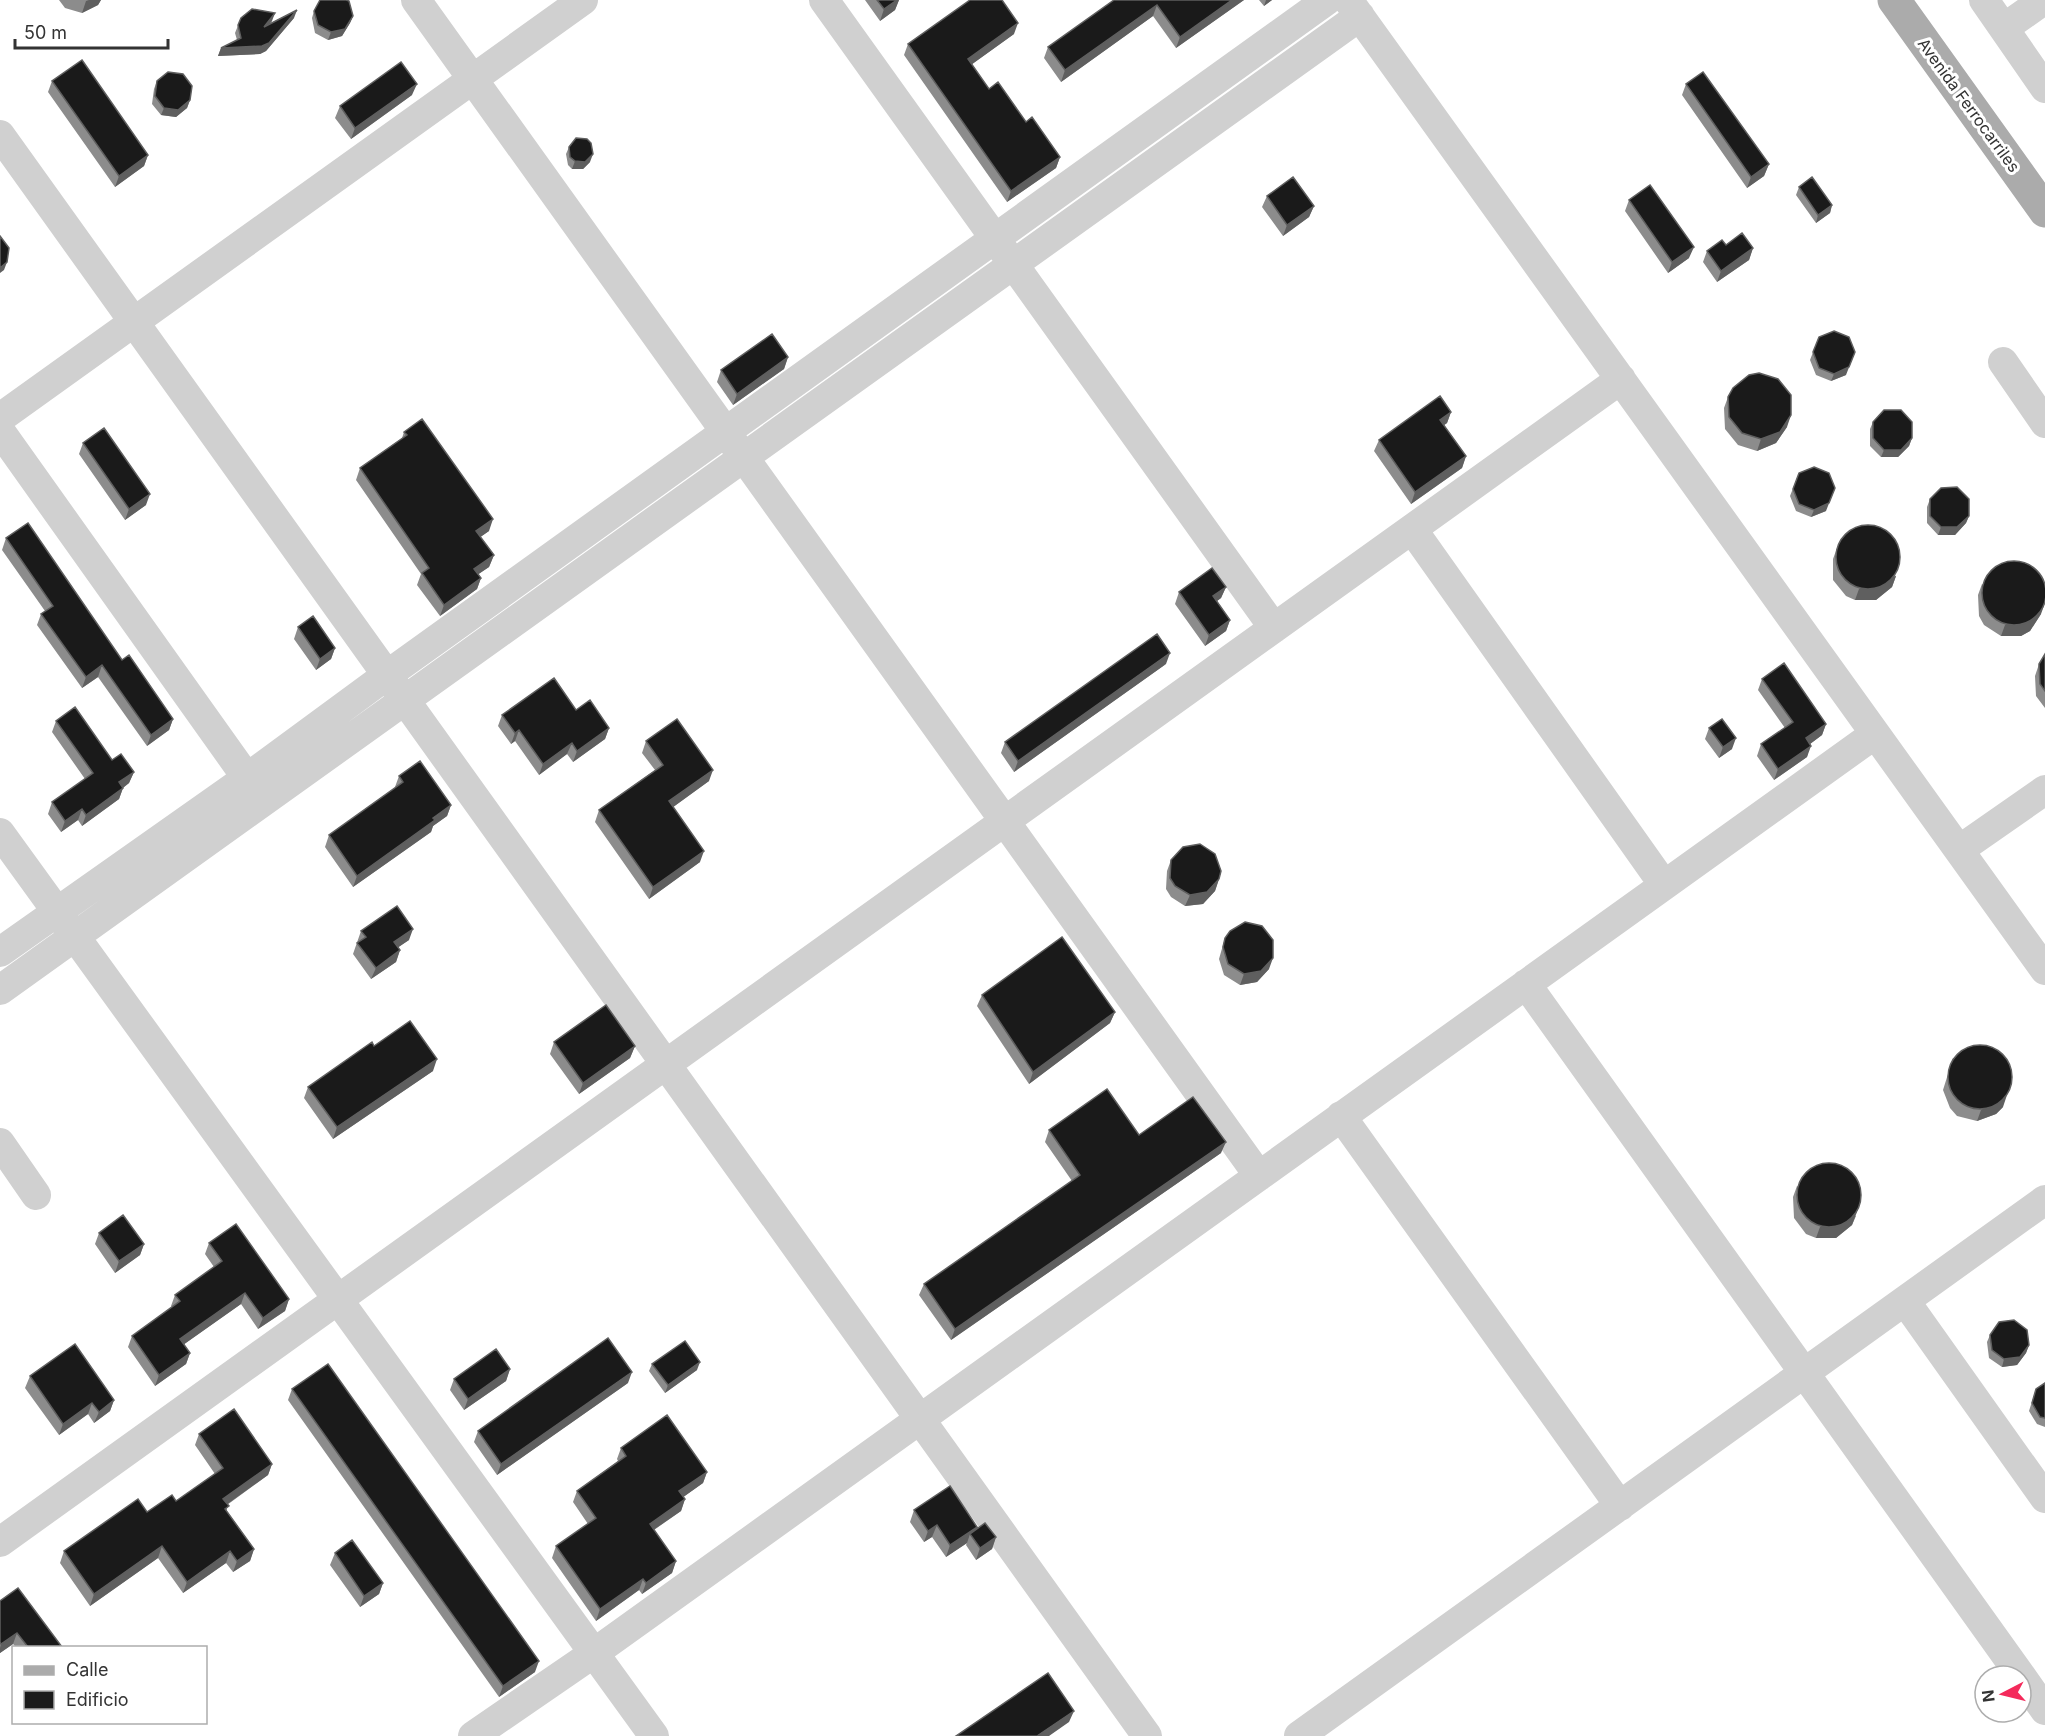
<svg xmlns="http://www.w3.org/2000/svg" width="2045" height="1736" font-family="Inter,sans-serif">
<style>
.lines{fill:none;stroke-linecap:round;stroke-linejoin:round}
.minor{stroke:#d0d0d0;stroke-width:30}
.major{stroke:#ababab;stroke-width:33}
.wall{fill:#8c8c8c}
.shaded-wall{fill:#5f5f5f}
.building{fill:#1a1a1a;stroke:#5f5f5f;stroke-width:1.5}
.labels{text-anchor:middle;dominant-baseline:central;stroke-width:6;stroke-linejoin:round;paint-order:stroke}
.street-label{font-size:16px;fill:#333;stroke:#fff}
</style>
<rect width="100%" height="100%" fill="#fff"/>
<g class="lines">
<path class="minor" d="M 416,0 L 1259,1176
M 824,0 L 1274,628
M 1348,0 L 2045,970
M 1984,0 L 2045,88
M 2004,28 L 2044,0
M 0,135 L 1147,1736
M 2003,362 L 2045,423
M 0,418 L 583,0
M 0,431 L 247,778
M 1412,529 L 1664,885
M 0,833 L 654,1736
M 1959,850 L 2045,790
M 0,952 L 247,778 L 387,675 L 1327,0
M 1526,984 L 2021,1676
M 0,990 L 1360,16
M 1341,1116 L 1620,1506
M 0,1143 L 36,1195
M 1905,1301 L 2045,1498
M 0,1542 L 1621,379
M 2021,1676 L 2045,1710
M 473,1736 L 594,1653 L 1875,734
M 1299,1736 L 2045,1200"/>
<path class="major" d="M 1894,0 L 2045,211"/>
</g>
<path class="wall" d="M 59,0 L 101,0 L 98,5 L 82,13 L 65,8 Z
M 865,0 L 899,0 L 895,10 L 880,21 Z
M 1114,0 L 1244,0 L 1176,48 L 1153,16 L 1061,82 L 1044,58 L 1048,47 Z
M 1259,0 L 1272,0 L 1264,6 Z
M 314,11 L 353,16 L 350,23 L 342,36 L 328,40 L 315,33 L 312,18 Z
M 241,18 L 272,21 L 270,23 L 294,18 L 266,51 L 260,54 L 218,56 L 221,48 L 237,40 L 235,33 Z
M 1014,34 L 972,64 L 989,89 L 1026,122 L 1060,157 L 1056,168 L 1007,202 L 904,55 L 908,44 Z
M 52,81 L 148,155 L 144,166 L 115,187 L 48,92 Z
M 157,81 L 190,100 L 187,108 L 176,117 L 161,115 L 152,104 L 154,89 Z
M 1686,84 L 1769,164 L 1764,176 L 1747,188 L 1682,95 Z
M 412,95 L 351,139 L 335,118 L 340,106 Z
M 569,147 L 590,162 L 583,169 L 572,169 L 568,165 L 566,154 Z
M 1799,187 L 1832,205 L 1830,213 L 1816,223 L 1796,195 Z
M 1267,196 L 1314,206 L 1309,217 L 1283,236 L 1262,207 Z
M 1629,200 L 1689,258 L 1668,273 L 1625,211 Z
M 1726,245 L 1753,248 L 1749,260 L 1717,282 L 1703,262 L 1707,251 Z
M 1819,337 L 1846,375 L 1831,381 L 1816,375 L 1810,360 Z
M 788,357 L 784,369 L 733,405 L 717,382 L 721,370 Z
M 1728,397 L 1787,427 L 1776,443 L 1757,451 L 1738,445 L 1725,429 L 1724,408 Z
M 1451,412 L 1447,423 L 1444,425 L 1466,456 L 1462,468 L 1411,504 L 1374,451 L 1379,440 Z
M 1873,422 L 1912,438 L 1909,446 L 1898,457 L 1881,457 L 1870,446 L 1870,429 Z
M 404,432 L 489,531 L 480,537 L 494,555 L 489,567 L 478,574 L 481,578 L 477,589 L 440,616 L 417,585 L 421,574 L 356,480 L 360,468 L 402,438 Z
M 83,443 L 146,505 L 125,520 L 79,454 Z
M 1799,473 L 1826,511 L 1811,517 L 1796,511 L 1790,496 Z
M 1930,499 L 1969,516 L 1966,523 L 1955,535 L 1938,535 L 1927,523 L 1927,507 Z
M 6,538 L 122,660 L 173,719 L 169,730 L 147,746 L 98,677 L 82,688 L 37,625 L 41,614 L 45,611 L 2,550 Z
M 1837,548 L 1896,576 L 1892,587 L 1876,600 L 1855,600 L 1846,596 L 1833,580 L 1833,559 Z
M 1982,584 L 2041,614 L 2030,631 L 2021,636 L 2001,636 L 1984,625 L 1979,616 L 1978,595 Z
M 1226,587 L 1221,598 L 1217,601 L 1230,620 L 1226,631 L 1205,646 L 1175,604 L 1179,592 Z
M 298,627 L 335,648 L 331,659 L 316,670 L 294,639 Z
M 2045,654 L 2045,708 L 2036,696 L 2035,676 L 2039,664 Z
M 1166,664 L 1014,772 L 1001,753 L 1005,742 Z
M 1762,679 L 1826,724 L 1822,735 L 1810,744 L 1807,757 L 1774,780 L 1757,756 L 1761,744 L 1785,728 L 1758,690 Z
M 576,710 L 609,728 L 605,739 L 573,762 L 567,754 L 539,775 L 515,741 L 511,744 L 498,726 L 502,715 Z
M 56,721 L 112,760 L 134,772 L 129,783 L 123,788 L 119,799 L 82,826 L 78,820 L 61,832 L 48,814 L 52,802 L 85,779 L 52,732 Z
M 1709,728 L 1732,749 L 1719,758 L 1705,739 Z
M 646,741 L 709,781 L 673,807 L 700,862 L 649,899 L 595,822 L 599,810 L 655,770 L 642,753 Z
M 399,776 L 451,805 L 447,816 L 433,826 L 431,832 L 353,887 L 325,847 L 329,835 L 395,788 L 395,787 Z
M 1171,860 L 1219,879 L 1215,891 L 1203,904 L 1185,906 L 1171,897 L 1166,889 L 1167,871 Z
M 361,931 L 409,940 L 398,947 L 400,950 L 396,962 L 371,979 L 353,954 Z
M 1225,938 L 1269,969 L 1257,982 L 1240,985 L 1224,975 L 1219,959 Z
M 982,995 L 1115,1012 L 1110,1023 L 1029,1084 L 977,1006 Z
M 554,1042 L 635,1046 L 630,1058 L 579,1094 L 550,1054 Z
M 374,1046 L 433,1071 L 333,1139 L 304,1098 L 308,1087 Z
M 1953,1058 L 2003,1107 L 1996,1114 L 1977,1121 L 1957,1116 L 1950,1108 L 1943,1090 Z
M 1049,1130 L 1139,1135 L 1221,1153 L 951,1340 L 919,1295 L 924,1284 L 1072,1181 L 1045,1142 Z
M 1797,1186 L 1856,1216 L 1852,1225 L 1836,1238 L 1816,1238 L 1806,1234 L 1794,1218 L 1793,1197 Z
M 99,1233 L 144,1244 L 140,1255 L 115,1273 L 95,1244 Z
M 209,1243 L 289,1299 L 285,1311 L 258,1329 L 241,1304 L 184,1344 L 190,1353 L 186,1364 L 155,1386 L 128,1347 L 132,1336 L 172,1307 L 171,1306 L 175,1295 L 214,1267 L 205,1254 Z
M 1990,1335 L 2029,1345 L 2026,1353 L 2017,1365 L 2002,1367 L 1989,1358 L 1987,1342 Z
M 652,1364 L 697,1370 L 665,1393 L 649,1371 Z
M 510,1369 L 506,1381 L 464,1410 L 450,1390 L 454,1379 Z
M 30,1376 L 114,1400 L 110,1411 L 94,1423 L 88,1414 L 59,1435 L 25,1388 Z
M 628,1383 L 497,1475 L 474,1442 L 478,1431 Z
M 2045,1383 L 2045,1427 L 2037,1424 L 2029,1411 L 2036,1389 Z
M 292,1389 L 535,1672 L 499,1697 L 288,1400 Z
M 199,1434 L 272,1464 L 268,1475 L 227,1505 L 227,1511 L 254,1549 L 250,1561 L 233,1572 L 226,1563 L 183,1593 L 158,1558 L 90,1606 L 60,1563 L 64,1551 L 147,1512 L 176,1501 L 215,1474 L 195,1445 Z
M 621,1448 L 707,1472 L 703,1483 L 683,1497 L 685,1499 L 681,1511 L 654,1530 L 676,1561 L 672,1573 L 642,1594 L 639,1590 L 596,1621 L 552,1558 L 556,1546 L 588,1524 L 573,1502 L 577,1491 L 618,1461 L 617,1459 Z
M 914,1510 L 977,1527 L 976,1530 L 996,1537 L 992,1549 L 976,1560 L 966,1545 L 967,1543 L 946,1557 L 932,1537 L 924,1542 L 910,1522 Z
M 335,1553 L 383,1583 L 379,1594 L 360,1607 L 330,1565 Z
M 0,1601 L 62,1647 L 16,1647 L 13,1644 L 0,1653 Z"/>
<path class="shaded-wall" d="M 89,0 L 101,0 L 98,5 L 82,13 L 86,1 Z
M 897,0 L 899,0 L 895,10 L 880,21 L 884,9 Z
M 1232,0 L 1244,0 L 1176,48 L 1180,37 Z
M 1266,0 L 1272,0 L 1264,6 Z
M 1157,5 L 1153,16 L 1061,82 L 1065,70 Z
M 297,10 L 294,18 L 266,51 L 260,54 L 218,56 L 221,48 Z
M 275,13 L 272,21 L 261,34 L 264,27 Z
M 353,16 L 350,23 L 342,36 L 328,40 L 331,32 Z
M 1018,23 L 1014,34 L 964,70 L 968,59 Z
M 417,84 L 412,95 L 351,139 L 355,128 Z
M 190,100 L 187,108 L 176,117 L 161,115 L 164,108 Z
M 593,154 L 590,162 L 583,169 L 572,169 L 575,161 Z
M 148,155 L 144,166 L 115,187 L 119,176 Z
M 1060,157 L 1056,168 L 1007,202 L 1011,191 Z
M 1769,164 L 1764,176 L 1747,188 L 1751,177 Z
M 1832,205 L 1830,213 L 1816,223 L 1818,215 Z
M 1314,206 L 1309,217 L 1283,236 L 1287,225 Z
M 1694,247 L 1689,258 L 1668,273 L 1672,262 Z
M 1753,248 L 1749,260 L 1717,282 L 1721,271 Z
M 7,262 L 4,270 L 0,273 L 0,268 Z
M 1855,352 L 1846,375 L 1831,381 L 1834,374 Z
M 788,357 L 784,369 L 733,405 L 737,394 Z
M 1451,412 L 1447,423 L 1436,431 L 1440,420 Z
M 1791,415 L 1787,427 L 1776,443 L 1757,451 L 1761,439 Z
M 1912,438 L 1909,446 L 1898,457 L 1881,457 L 1884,450 Z
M 1466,456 L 1462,468 L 1411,504 L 1415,492 Z
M 1835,488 L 1826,511 L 1811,517 L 1814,510 Z
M 150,494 L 146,505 L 125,520 L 129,509 Z
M 1969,516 L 1966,523 L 1955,535 L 1938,535 L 1941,527 Z
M 493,519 L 489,531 L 472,543 L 476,531 Z
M 494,555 L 489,567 L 470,580 L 474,569 Z
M 1896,576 L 1892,587 L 1876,600 L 1855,600 L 1859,589 Z
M 481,578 L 477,589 L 440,616 L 444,605 Z
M 1226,587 L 1221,598 L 1209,607 L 1213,596 Z
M 2045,603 L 2041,614 L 2030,631 L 2021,636 L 2001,636 L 2005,625 Z
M 1230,620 L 1226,631 L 1205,646 L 1209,635 Z
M 335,648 L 331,659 L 316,670 L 320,659 Z
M 1170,653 L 1166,664 L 1014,772 L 1018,761 Z
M 102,665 L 98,677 L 82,688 L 86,677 Z
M 173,719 L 169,730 L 147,746 L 151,735 Z
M 1826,724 L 1822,735 L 1802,750 L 1806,738 Z
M 609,728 L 605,739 L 573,762 L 577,751 Z
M 519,730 L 515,741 L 511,744 L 515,733 Z
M 1736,738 L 1732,749 L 1719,758 L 1723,747 Z
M 572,743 L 567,754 L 539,775 L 543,764 Z
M 1811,746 L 1807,757 L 1774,780 L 1778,769 Z
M 713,770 L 709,781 L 665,813 L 669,801 Z
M 134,772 L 129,783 L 115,794 L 119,782 Z
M 123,788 L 119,799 L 82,826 L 86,815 Z
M 451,805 L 447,816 L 433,826 L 431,832 L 353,887 L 357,876 Z
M 82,809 L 78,820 L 61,832 L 65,821 Z
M 704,851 L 700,862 L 649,899 L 653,887 Z
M 1219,879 L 1215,891 L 1203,904 L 1185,906 L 1190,895 Z
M 413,929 L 409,940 L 390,953 L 394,942 Z
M 400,950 L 396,962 L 371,979 L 376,968 Z
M 1273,958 L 1269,969 L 1257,982 L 1240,985 L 1244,974 Z
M 1115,1012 L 1110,1023 L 1029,1084 L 1033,1072 Z
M 635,1046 L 630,1058 L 579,1094 L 583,1083 Z
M 437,1059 L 433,1071 L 333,1139 L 337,1127 Z
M 2007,1095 L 2003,1107 L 1996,1114 L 1977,1121 L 1981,1110 Z
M 1226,1142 L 1221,1153 L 951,1340 L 955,1329 Z
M 1860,1204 L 1852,1225 L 1836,1238 L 1816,1238 L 1820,1227 Z
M 144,1244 L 140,1255 L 115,1273 L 119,1261 Z
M 245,1293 L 241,1304 L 176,1350 L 180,1339 Z
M 289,1299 L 285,1311 L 258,1329 L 263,1318 Z
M 2029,1345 L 2026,1353 L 2017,1365 L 2002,1367 L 2004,1359 Z
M 190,1353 L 186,1364 L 155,1386 L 159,1375 Z
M 700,1362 L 697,1370 L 665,1393 L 668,1385 Z
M 510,1369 L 506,1381 L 464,1410 L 468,1399 Z
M 632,1372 L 628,1383 L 497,1475 L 501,1464 Z
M 114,1400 L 110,1411 L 94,1423 L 99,1412 Z
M 92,1403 L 88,1414 L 59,1435 L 63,1424 Z
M 272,1464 L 268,1475 L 219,1510 L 223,1499 Z
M 707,1472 L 703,1483 L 675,1503 L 679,1491 Z
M 685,1499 L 681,1511 L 646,1535 L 650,1524 Z
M 937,1525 L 932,1537 L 924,1542 L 928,1531 Z
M 977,1527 L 973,1538 L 970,1534 L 967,1543 L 946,1557 L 950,1545 Z
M 996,1537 L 992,1549 L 976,1560 L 980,1548 Z
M 162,1546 L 158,1558 L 90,1606 L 94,1594 Z
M 254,1549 L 250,1561 L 233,1572 L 237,1561 Z
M 230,1551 L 226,1563 L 183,1593 L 187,1582 Z
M 676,1561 L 672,1573 L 642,1594 L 646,1583 Z
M 643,1579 L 639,1590 L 596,1621 L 600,1609 Z
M 383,1583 L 379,1594 L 360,1607 L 364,1596 Z
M 17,1633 L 13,1644 L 0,1653 L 0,1648 L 1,1644 Z
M 539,1661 L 535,1672 L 499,1697 L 503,1686 Z
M 1074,1711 L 1069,1722 L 1049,1736 L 1037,1736 Z"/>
<path class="building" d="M 320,0 L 346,0 L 349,1 L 353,16 L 345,29 L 331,32 L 318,25 L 314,11 Z
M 877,0 L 897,0 L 884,9 Z
M 970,0 L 1002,0 L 1018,23 L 968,59 L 989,89 L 998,82 L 1026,122 L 1032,117 L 1060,157 L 1011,191 L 908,44 Z
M 1114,0 L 1232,0 L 1180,37 L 1157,5 L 1065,70 L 1048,47 Z
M 252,9 L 275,13 L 264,27 L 297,10 L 269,43 L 262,46 L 221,48 L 241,38 L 238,25 L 241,18 Z
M 82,60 L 148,155 L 119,176 L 52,81 Z
M 401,62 L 417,84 L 355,128 L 340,106 Z
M 168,72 L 183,74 L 192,86 L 190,100 L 178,110 L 164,108 L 155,96 L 157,81 Z
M 1703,72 L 1769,164 L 1751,177 L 1686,84 Z
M 576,138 L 587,139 L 591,143 L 593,154 L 585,162 L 575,161 L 570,157 L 569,147 Z
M 1293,177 L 1314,206 L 1287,225 L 1267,196 Z
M 1812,177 L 1832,205 L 1818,215 L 1799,187 Z
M 1650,185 L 1694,247 L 1672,262 L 1629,200 Z
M 1742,233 L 1753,248 L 1721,271 L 1707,251 L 1722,240 L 1726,245 Z
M 0,236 L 9,248 L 7,262 L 0,268 Z
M 1834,331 L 1849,337 L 1855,352 L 1849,367 L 1834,374 L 1819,368 L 1813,352 L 1819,337 Z
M 772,334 L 788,357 L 737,394 L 721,370 Z
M 1759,373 L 1778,379 L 1791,395 L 1791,415 L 1780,432 L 1761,439 L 1742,433 L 1729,417 L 1728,397 L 1733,388 L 1749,375 Z
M 1440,396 L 1451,412 L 1440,420 L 1466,456 L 1415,492 L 1379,440 Z
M 1884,410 L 1901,410 L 1912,422 L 1912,438 L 1901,450 L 1884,450 L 1873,438 L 1873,422 Z
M 422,419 L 493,519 L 476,531 L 494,555 L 474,569 L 481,578 L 444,605 L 422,573 L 429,568 L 360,468 L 407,435 L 404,432 Z
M 104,428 L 150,494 L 129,509 L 83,443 Z
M 1814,467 L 1829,473 L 1835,488 L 1829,503 L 1814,510 L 1799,504 L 1793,489 L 1799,473 Z
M 1957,487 L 1969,499 L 1969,516 L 1957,527 L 1941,527 L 1930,516 L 1930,499 L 1941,488 Z
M 28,523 L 122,660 L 129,655 L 173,719 L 151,735 L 102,665 L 86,677 L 41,614 L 53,606 L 6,538 Z
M1836 557a32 32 0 1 1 64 0a32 32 0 1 1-64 0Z
M1982 593a32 32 0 1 1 64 0a32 32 0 1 1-64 0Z
M 1212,568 L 1226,587 L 1213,596 L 1230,620 L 1209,635 L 1179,592 Z
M 313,616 L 335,648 L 320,659 L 298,627 Z
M 1157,634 L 1170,653 L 1018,761 L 1005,742 Z
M 2045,654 L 2045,691 L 2040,684 L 2039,664 Z
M 1784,663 L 1826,724 L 1806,738 L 1811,746 L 1778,769 L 1761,744 L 1793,722 L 1762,679 Z
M 554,678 L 576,710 L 590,700 L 609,728 L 577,751 L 572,743 L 543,764 L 519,730 L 515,733 L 502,715 Z
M 75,707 L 112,760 L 121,754 L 134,772 L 119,782 L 123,788 L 86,815 L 82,809 L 65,821 L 52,802 L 93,773 L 56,721 Z
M 677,719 L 713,770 L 669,801 L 704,851 L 653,887 L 599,810 L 663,765 L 646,741 Z
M 1722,719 L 1736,738 L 1723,747 L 1709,728 Z
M 420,761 L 451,805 L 433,818 L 435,820 L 357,876 L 329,835 L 403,782 L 399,776 Z
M 1200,844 L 1215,854 L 1221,871 L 1219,879 L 1207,892 L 1190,895 L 1175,886 L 1170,878 L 1171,860 L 1183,847 Z
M 397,906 L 413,929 L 394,942 L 400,950 L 376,968 L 357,943 L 366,937 L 361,931 Z
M 1245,922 L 1262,926 L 1273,940 L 1273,958 L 1261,971 L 1244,974 L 1228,964 L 1223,947 L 1225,938 L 1230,931 Z
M 1062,937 L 1115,1012 L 1033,1072 L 982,995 Z
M 606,1005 L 635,1046 L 583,1083 L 554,1042 Z
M 410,1021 L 437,1059 L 337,1127 L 308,1087 L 372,1042 L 374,1046 Z
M1948 1077a32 32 0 1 1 64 0a32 32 0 1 1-64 0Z
M 1107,1089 L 1139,1135 L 1193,1097 L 1226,1142 L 955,1329 L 924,1284 L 1080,1175 L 1049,1130 Z
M1797 1195a32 32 0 1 1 64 0a32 32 0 1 1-64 0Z
M 123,1215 L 144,1244 L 119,1261 L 99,1233 Z
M 236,1224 L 289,1299 L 263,1318 L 245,1293 L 180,1339 L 190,1353 L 159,1375 L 132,1336 L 180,1301 L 175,1295 L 222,1261 L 209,1243 Z
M 2014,1320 L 2027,1330 L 2029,1345 L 2020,1357 L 2004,1359 L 1992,1350 L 1990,1335 L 1999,1322 Z
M 608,1338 L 632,1372 L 501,1464 L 478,1431 Z
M 685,1341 L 700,1362 L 668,1385 L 652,1364 Z
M 75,1344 L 114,1400 L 99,1412 L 92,1403 L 63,1424 L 30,1376 Z
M 496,1349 L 510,1369 L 468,1399 L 454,1379 Z
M 328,1364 L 539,1661 L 503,1686 L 292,1389 Z
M 2045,1383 L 2045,1418 L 2040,1417 L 2032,1403 L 2036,1389 Z
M 234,1409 L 272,1464 L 223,1499 L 229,1506 L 225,1509 L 254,1549 L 237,1561 L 230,1551 L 187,1582 L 162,1546 L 94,1594 L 64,1551 L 138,1499 L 147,1512 L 172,1495 L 176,1501 L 223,1468 L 199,1434 Z
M 667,1415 L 707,1472 L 679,1491 L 685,1499 L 650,1524 L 676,1561 L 646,1583 L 643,1579 L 600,1609 L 556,1546 L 596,1518 L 577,1491 L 626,1456 L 621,1448 Z
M 950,1486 L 977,1527 L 950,1545 L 937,1525 L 928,1531 L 914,1510 Z
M 985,1523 L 996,1537 L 980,1548 L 970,1534 Z
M 352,1540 L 383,1583 L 364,1596 L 335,1553 Z
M 18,1588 L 62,1647 L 28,1647 L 17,1633 L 1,1644 L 0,1642 L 0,1601 Z
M 1048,1673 L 1074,1711 L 1037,1736 L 956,1736 Z"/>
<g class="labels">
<g class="street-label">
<text transform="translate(1969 105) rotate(54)">Avenida Ferrocarriles</text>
</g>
</g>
<rect x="12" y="1646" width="195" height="78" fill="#ffffff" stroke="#adadad" stroke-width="1.5"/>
<rect x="24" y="1666" width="30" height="9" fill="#ababab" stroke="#adadad" stroke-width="1.5"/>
<text x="66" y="1676" font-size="18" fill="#333333">Calle</text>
<rect x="24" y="1691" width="30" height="18" fill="#1a1a1a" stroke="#adadad" stroke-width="1.5"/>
<text x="66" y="1706" font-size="18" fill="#333333">Edificio</text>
<g transform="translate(2003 1694) rotate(263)"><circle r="28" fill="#ffffff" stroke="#adadad" stroke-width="1.5"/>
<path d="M0-4.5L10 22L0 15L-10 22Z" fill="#f42a5b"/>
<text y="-9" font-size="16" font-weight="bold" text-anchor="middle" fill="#333333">N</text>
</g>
<path d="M15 39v9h153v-9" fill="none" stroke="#333333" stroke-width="3"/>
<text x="24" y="39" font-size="18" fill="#333333" stroke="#ffffff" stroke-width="4.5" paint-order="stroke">50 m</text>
</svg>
